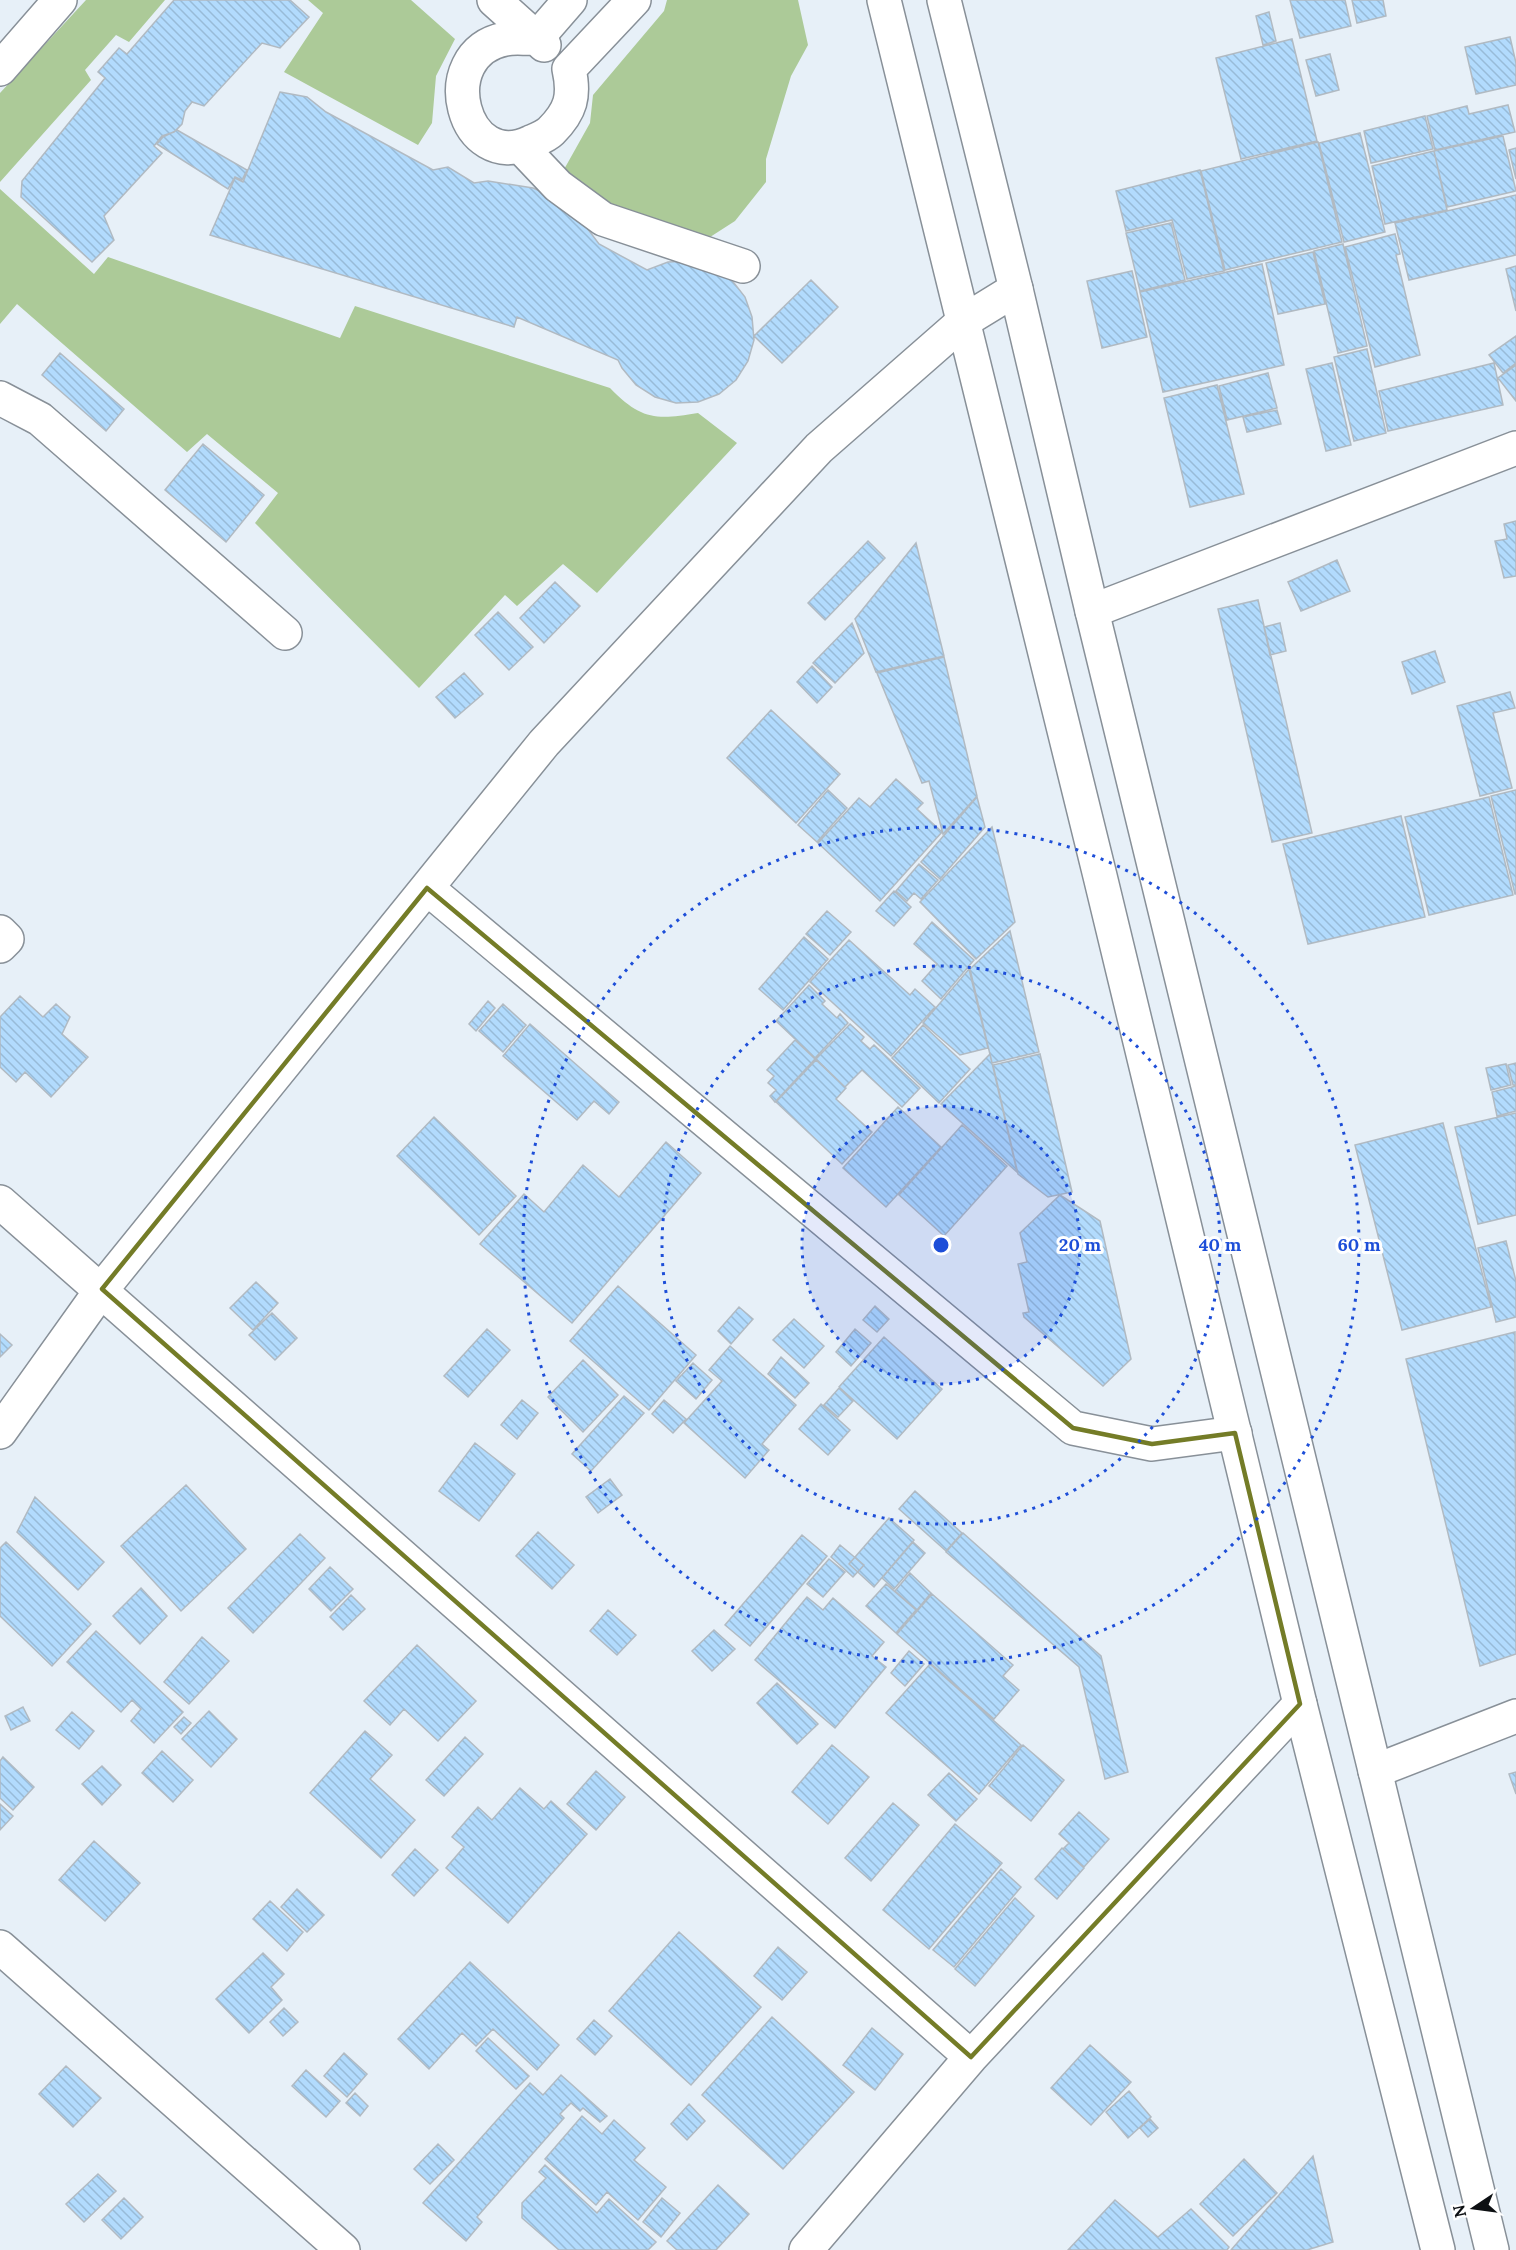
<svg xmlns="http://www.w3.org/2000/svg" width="1516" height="2250" font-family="Lora,serif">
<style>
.green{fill:#acca98}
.building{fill:url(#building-back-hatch);stroke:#b1bac2;stroke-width:1.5}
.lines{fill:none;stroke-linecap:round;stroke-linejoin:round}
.minor-casing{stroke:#889098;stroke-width:36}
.major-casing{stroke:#889098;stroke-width:36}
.minor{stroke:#fff;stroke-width:33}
.major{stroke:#fff;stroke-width:33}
.marked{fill:none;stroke:#747c27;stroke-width:4.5;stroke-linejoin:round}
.ring{fill:none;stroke:#1d4ed8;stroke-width:3;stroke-dasharray:3 6}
.centre{fill:#1d4ed8;stroke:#fff;stroke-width:3}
.ring-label{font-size:18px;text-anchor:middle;font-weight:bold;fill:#1d4ed8;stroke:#fff;stroke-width:6;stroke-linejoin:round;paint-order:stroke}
</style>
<defs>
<pattern id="building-back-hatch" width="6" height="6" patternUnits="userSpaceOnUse" patternTransform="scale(1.5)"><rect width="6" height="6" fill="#b2dbfd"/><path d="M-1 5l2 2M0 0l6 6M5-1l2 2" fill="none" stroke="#98bbd8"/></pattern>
</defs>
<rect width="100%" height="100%" fill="#e7f0f8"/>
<path class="green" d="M 86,0 L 165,0 L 129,42 L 116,35 L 85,70 L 91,80 L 0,182 L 0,93 Z
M 308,0 L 411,0 L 455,39 L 436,76 L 432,123 L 418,145 L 284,72 L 323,13 Z
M 667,0 L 798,0 L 808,45 L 791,76 L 766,159 L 766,182 L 735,221 L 707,239 L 666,223 L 597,203 L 562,173 L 590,123 L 593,95 L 664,11 Z
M 0,189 L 94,274 L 108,257 L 340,338 L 355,306 L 610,388 C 641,420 656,420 698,413 L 737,443 L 597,593 L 563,564 L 517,606 L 505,595 L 419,688 L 255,523 L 278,493 L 207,434 L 187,452 L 17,304 L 0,324 Z"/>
<path class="building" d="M 174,0 L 290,0 L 309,17 L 280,48 L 262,43 L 204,106 L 192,102 L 185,111 L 182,124 L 174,132 L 162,136 L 154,146 L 162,153 L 104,216 L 114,240 L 92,262 L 21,197 L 22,181 L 105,78 L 98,72 L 119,48 L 127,54 Z
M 1290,0 L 1345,0 L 1351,26 L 1300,38 Z
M 1352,0 L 1383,0 L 1386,16 L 1357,23 Z
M 1269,12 L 1276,41 L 1263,45 L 1256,16 Z
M 1510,37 L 1516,63 L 1516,85 L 1476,94 L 1465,47 Z
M 1292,39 L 1317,141 L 1241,159 L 1216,58 Z
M 1330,54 L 1339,90 L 1316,96 L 1306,60 Z
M 280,92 L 307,97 L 326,112 L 433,170 L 448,167 L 474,183 L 488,181 L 533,188 L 549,195 L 581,220 L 599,244 L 647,270 L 668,262 L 690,261 L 731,279 L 745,297 L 752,317 L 754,340 L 748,361 L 736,380 L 719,394 L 698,402 L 676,403 L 655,397 L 636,385 L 622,368 L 618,360 L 517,317 L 514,327 L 210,235 L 235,178 L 243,182 Z
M 1508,105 L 1515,132 L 1435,150 L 1427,116 L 1467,106 L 1469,114 Z
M 1425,116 L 1433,149 L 1371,163 L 1364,131 Z
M 177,130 L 247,170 L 242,180 L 235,177 L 228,189 L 157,144 L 163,137 Z
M 1360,133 L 1385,232 L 1344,242 L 1319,143 Z
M 1503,136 L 1516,191 L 1447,207 L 1434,151 Z
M 1318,142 L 1342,242 L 1225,270 L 1201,171 Z
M 1516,148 L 1516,179 L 1509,150 Z
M 1434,151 L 1447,210 L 1385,224 L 1372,166 Z
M 1200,170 L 1224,271 L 1187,279 L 1172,220 L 1126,231 L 1116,191 Z
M 1516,195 L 1516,255 L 1409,280 L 1395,223 Z
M 1171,223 L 1185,280 L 1140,291 L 1126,233 Z
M 1395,234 L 1400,254 L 1396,255 L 1420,355 L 1375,367 L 1345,247 Z
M 1343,244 L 1367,346 L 1338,353 L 1314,251 Z
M 1313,252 L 1325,304 L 1278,314 L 1266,263 Z
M 1262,264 L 1284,365 L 1163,392 L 1140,292 Z
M 1516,266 L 1516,311 L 1506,269 Z
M 1132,271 L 1147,337 L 1102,348 L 1087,281 Z
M 811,280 L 838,307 L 782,363 L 754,336 Z
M 1516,336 L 1516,363 L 1503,373 L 1489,355 Z
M 1367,349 L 1386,433 L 1354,441 L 1334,357 Z
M 60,353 L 124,409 L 106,431 L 42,375 Z
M 1332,363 L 1351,445 L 1326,451 L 1306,369 Z
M 1494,363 L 1503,405 L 1388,431 L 1379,391 Z
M 1516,365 L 1516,401 L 1498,378 Z
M 1268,373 L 1277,408 L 1227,420 L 1219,386 Z
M 1217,385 L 1244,494 L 1190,507 L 1164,398 Z
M 1277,410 L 1281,424 L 1247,432 L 1243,417 Z
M 203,444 L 264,495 L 226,542 L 165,490 Z
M 1516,521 L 1516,576 L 1504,578 L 1495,541 L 1507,539 L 1504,524 Z
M 868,541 L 885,558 L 825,620 L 808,603 Z
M 916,543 L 944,656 L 876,672 L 855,619 Z
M 1337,560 L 1350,591 L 1301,611 L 1288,582 Z
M 555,582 L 580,606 L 544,643 L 520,618 Z
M 1258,600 L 1312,833 L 1272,842 L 1218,609 Z
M 498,612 L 533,647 L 509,670 L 475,635 Z
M 852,623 L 864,653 L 835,683 L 813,663 Z
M 1280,623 L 1286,651 L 1270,655 L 1264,627 Z
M 1435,651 L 1445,682 L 1412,694 L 1402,662 Z
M 944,657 L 977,796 L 943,834 L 929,781 L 922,783 L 877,673 Z
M 812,666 L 832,687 L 817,703 L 797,682 Z
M 464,673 L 483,694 L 455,718 L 436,697 Z
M 1510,692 L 1515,708 L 1493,713 L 1512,788 L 1480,796 L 1457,706 Z
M 771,710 L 840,774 L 796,823 L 727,758 Z
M 896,779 L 923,803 L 917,809 L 942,832 L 880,901 L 818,843 L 859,798 L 870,807 Z
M 828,790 L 847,808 L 817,842 L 798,825 Z
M 1516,790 L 1516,894 L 1515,894 L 1491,796 Z
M 977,797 L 985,827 L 940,879 L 921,862 Z
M 1489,797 L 1513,895 L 1429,915 L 1405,817 Z
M 1401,816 L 1425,917 L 1308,944 L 1283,844 Z
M 992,827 L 1015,922 L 976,959 L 920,902 Z
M 919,864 L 938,880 L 921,899 L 914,893 L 907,901 L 896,891 Z
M 894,891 L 911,907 L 894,926 L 876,911 Z
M 827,911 L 851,932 L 830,955 L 806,934 Z
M 932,922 L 974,960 L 941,999 L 922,981 L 937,964 L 914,944 Z
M 1010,931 L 1039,1052 L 992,1063 L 970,969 Z
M 804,937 L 828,959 L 783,1010 L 759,989 Z
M 849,940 L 910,995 L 915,989 L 935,1007 L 891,1056 L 810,982 Z
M 969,969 L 988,1048 L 960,1055 L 923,1023 Z
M 809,985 L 825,1001 L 822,1004 L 837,1018 L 840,1014 L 848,1023 L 815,1058 L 776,1021 Z
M 20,996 L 43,1017 L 56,1004 L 70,1017 L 62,1034 L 88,1057 L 51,1097 L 25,1072 L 16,1082 L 0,1067 L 0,1017 Z
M 488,1001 L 495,1008 L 476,1031 L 469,1024 Z
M 503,1004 L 526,1025 L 503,1052 L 479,1031 Z
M 530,1024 L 619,1102 L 609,1114 L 594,1101 L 577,1120 L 503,1056 Z
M 850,1024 L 864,1037 L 861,1041 L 870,1049 L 874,1045 L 920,1088 L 902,1107 L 862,1070 L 845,1087 L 816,1059 Z
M 923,1025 L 970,1069 L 939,1103 L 892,1058 Z
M 795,1040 L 815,1059 L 775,1102 L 770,1096 L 776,1090 L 768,1083 L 774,1076 L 767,1070 Z
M 990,1054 L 1017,1172 L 941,1104 Z
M 1040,1054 L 1072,1192 L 1048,1197 L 1018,1174 L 993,1065 Z
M 816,1060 L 846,1088 L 836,1099 L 872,1132 L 842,1164 L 776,1102 Z
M 1516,1063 L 1516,1085 L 1513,1085 L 1508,1065 Z
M 1506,1064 L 1511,1085 L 1491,1090 L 1486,1068 Z
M 1516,1086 L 1516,1111 L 1497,1116 L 1492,1092 Z
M 898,1107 L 941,1147 L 886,1207 L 843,1168 Z
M 1516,1113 L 1516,1215 L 1478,1224 L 1455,1127 Z
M 434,1117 L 516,1196 L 479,1235 L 397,1156 Z
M 1443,1123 L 1491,1307 L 1402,1330 L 1355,1145 Z
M 962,1125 L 1007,1166 L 944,1236 L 899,1195 Z
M 666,1142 L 701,1173 L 572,1323 L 480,1244 L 524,1194 L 544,1212 L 583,1165 L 619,1197 Z
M 1060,1195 L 1100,1221 L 1131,1359 L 1103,1386 L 1024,1317 L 1023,1313 L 1029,1312 L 1018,1264 L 1027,1262 L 1020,1233 Z
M 1506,1241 L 1516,1281 L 1516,1317 L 1496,1322 L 1478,1248 Z
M 256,1282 L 278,1303 L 253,1330 L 230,1308 Z
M 618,1286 L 696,1355 L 649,1410 L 570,1341 Z
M 875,1306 L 889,1319 L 877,1332 L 863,1320 Z
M 739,1307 L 753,1319 L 731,1344 L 718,1331 Z
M 272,1313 L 297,1338 L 275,1360 L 249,1335 Z
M 794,1319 L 824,1346 L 804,1368 L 773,1340 Z
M 487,1329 L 510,1350 L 468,1397 L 444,1376 Z
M 855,1329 L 871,1343 L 851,1366 L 836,1352 Z
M 1515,1332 L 1516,1654 L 1480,1666 L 1406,1359 Z
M 0,1334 L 12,1345 L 0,1357 Z
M 884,1337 L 942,1389 L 897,1439 L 839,1387 Z
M 730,1346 L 796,1405 L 762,1444 L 769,1450 L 745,1478 L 684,1423 L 722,1381 L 709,1370 Z
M 781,1357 L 809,1383 L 795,1398 L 768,1374 Z
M 583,1360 L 618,1395 L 583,1432 L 548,1397 Z
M 693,1363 L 712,1380 L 696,1399 L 676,1381 Z
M 839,1388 L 853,1401 L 838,1417 L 824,1405 Z
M 624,1396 L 644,1413 L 591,1471 L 572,1454 Z
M 522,1400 L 538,1413 L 517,1439 L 501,1425 Z
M 664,1400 L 686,1419 L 673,1433 L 652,1414 Z
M 821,1404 L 850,1430 L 828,1455 L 799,1429 Z
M 475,1443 L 515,1474 L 479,1521 L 439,1491 Z
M 610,1479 L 622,1495 L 598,1513 L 586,1497 Z
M 186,1485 L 246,1549 L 181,1611 L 121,1546 Z
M 915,1491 L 962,1533 L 946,1551 L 899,1509 Z
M 35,1497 L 104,1562 L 78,1590 L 17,1532 Z
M 889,1518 L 914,1540 L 874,1587 L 849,1564 Z
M 538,1532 L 574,1565 L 552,1589 L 516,1556 Z
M 963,1533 L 1101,1656 L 1128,1772 L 1105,1779 L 1079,1667 L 946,1552 Z
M 300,1534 L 325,1558 L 253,1633 L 228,1608 Z
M 802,1535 L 827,1556 L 750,1646 L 725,1625 Z
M 6,1542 L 91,1624 L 52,1666 L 0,1616 L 0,1548 Z
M 913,1542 L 925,1553 L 894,1589 L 882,1578 Z
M 840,1545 L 864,1565 L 853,1577 L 831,1557 Z
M 829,1559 L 845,1572 L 823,1597 L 807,1584 Z
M 330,1567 L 353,1589 L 331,1611 L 309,1589 Z
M 910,1573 L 931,1593 L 917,1610 L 895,1591 Z
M 886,1584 L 916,1610 L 896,1633 L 866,1606 Z
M 141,1588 L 167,1616 L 140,1644 L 113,1616 Z
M 932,1594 L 1013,1665 L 1003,1676 L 1019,1690 L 994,1719 L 897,1634 Z
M 351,1595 L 365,1609 L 343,1630 L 330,1617 Z
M 807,1597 L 823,1610 L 833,1598 L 884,1642 L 872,1656 L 886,1667 L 835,1728 L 755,1660 Z
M 608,1610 L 636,1635 L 617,1655 L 590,1631 Z
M 714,1630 L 735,1649 L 712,1671 L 692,1651 Z
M 96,1631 L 183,1712 L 154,1743 L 131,1721 L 141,1709 L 132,1700 L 121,1712 L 67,1662 Z
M 202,1637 L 229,1661 L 189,1704 L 164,1682 Z
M 417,1645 L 476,1701 L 438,1741 L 404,1709 L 390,1725 L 364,1701 Z
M 909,1651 L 924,1664 L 905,1686 L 891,1673 Z
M 930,1664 L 1021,1745 L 979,1794 L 886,1713 Z
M 777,1683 L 818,1724 L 797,1744 L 757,1703 Z
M 23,1707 L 30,1721 L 11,1730 L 5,1716 Z
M 209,1711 L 237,1739 L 211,1767 L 182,1739 Z
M 72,1712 L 94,1731 L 79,1749 L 56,1730 Z
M 184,1717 L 191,1723 L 181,1734 L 174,1727 Z
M 365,1731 L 392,1755 L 370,1779 L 415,1820 L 381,1858 L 310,1793 Z
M 465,1737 L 483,1754 L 444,1796 L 426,1780 Z
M 832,1745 L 869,1777 L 828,1824 L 792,1792 Z
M 1023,1745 L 1064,1780 L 1031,1821 L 989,1786 Z
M 162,1751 L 193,1780 L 173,1802 L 142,1773 Z
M 3,1757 L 34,1787 L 13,1810 L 0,1798 L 0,1761 Z
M 102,1766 L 121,1785 L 102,1805 L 82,1784 Z
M 596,1771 L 625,1797 L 596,1830 L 567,1804 Z
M 1516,1772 L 1516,1794 L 1509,1774 Z
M 949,1773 L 977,1799 L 956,1821 L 928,1795 Z
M 520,1788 L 544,1809 L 551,1801 L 587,1834 L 508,1923 L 446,1868 L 464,1847 L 452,1837 L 478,1807 L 492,1820 Z
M 893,1803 L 919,1825 L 871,1881 L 845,1858 Z
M 0,1804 L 13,1816 L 0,1830 Z
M 1079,1812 L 1109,1839 L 1084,1867 L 1063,1849 L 1069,1843 L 1059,1834 Z
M 955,1824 L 1002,1863 L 929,1949 L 883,1910 Z
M 94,1841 L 140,1883 L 105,1921 L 59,1880 Z
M 1062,1848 L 1084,1868 L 1057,1899 L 1035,1879 Z
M 415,1849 L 438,1870 L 414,1896 L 392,1875 Z
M 1001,1869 L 1021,1887 L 954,1967 L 933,1950 Z
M 297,1889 L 324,1915 L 307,1932 L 281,1907 Z
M 1015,1898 L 1034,1916 L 975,1986 L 955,1969 Z
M 270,1901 L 303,1932 L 287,1951 L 253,1919 Z
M 679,1932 L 761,2007 L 691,2085 L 609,2011 Z
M 778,1947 L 807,1972 L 782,2000 L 754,1976 Z
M 263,1953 L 284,1974 L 271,1987 L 282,2000 L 249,2033 L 216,1999 Z
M 470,1962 L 559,2045 L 537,2070 L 493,2029 L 476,2046 L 462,2033 L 429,2069 L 398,2039 Z
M 284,2008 L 298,2022 L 283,2036 L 270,2022 Z
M 772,2017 L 854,2092 L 783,2169 L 702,2095 Z
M 594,2020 L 612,2036 L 595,2055 L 577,2039 Z
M 872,2028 L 903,2054 L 875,2090 L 843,2065 Z
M 488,2038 L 529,2076 L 516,2089 L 476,2051 Z
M 1090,2045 L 1131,2082 L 1091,2125 L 1051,2088 Z
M 344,2053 L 367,2074 L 347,2097 L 324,2076 Z
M 66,2066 L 101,2098 L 73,2127 L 39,2094 Z
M 306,2070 L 340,2101 L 326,2117 L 292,2086 Z
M 561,2075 L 607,2116 L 600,2122 L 583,2108 L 580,2111 L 571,2103 L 560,2114 L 564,2118 L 477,2217 L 482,2222 L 466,2241 L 423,2203 L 530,2083 L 543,2095 Z
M 1129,2091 L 1151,2117 L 1128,2138 L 1106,2112 Z
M 355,2093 L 368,2106 L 360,2116 L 346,2103 Z
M 689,2104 L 705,2121 L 687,2140 L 671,2124 Z
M 582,2116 L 602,2134 L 614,2120 L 645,2148 L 634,2160 L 666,2187 L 638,2220 L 607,2192 L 596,2205 L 545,2159 Z
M 1150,2119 L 1158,2128 L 1148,2137 L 1140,2128 Z
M 438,2144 L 454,2160 L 430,2184 L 414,2169 Z
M 1313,2156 L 1333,2242 L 1307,2250 L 1231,2250 Z
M 1244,2159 L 1277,2193 L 1233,2236 L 1200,2204 Z
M 545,2165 L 597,2213 L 609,2199 L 656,2242 L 648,2250 L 559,2250 L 522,2218 L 522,2203 L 546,2178 L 539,2172 Z
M 98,2174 L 116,2191 L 84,2222 L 66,2204 Z
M 718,2185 L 749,2214 L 716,2250 L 677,2250 L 667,2241 Z
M 124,2198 L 143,2217 L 121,2239 L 102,2220 Z
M 662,2198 L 680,2213 L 661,2237 L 643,2222 Z
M 1115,2200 L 1158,2237 L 1191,2209 L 1229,2247 L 1227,2250 L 1068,2250 Z"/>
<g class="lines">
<defs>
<path id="minor" d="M 494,0 L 544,45
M 570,0 L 537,38 C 527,39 515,37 505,39 C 431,54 463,175 531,142 C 538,139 546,136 551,131 C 571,111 575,96 569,69 L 634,0
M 0,69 L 60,0
M 521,147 L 558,186 L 603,219 L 743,266
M 0,398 L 40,419 L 285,633
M 1092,611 L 1516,448
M 427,888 L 1073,1428 L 1152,1444 L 1235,1433
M 0,932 L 7,939 L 0,946
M 0,1202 L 971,2057
M 0,1432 L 102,1289 L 544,743 L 819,448 L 964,321 L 1016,289
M 1375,1771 L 1516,1716
M 0,1947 L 343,2250
M 806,2250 L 971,2057 L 1300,1704"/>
<path id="major" d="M 884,0 L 1100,876 L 1300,1704 L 1438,2250
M 944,0 L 1016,289 L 1092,611 L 1492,2250"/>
</defs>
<use href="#minor" class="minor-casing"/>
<use href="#major" class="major-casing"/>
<use href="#minor" class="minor"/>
<use href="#major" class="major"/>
</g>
<path class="marked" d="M 427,888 L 1073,1428 L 1152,1444 L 1235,1433 L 1300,1704 L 971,2057 L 102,1289 Z"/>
<circle cx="941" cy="1245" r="139" fill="#1d4ed8" fill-opacity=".12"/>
<g class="ring">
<circle cx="941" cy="1245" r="139"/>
<circle cx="941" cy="1245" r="279"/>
<circle cx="941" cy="1245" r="418"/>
</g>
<circle cx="941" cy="1245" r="9" class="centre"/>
<g class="ring-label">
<text x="1080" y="1251">20 m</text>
<text x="1220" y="1251">40 m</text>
<text x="1359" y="1251">60 m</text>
</g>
<g transform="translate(1474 2208) rotate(257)" stroke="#ffffff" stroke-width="4.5" paint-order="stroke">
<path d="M0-4.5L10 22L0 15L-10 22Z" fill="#0d1013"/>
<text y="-9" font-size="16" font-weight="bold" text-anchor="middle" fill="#0d1013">N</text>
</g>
</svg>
